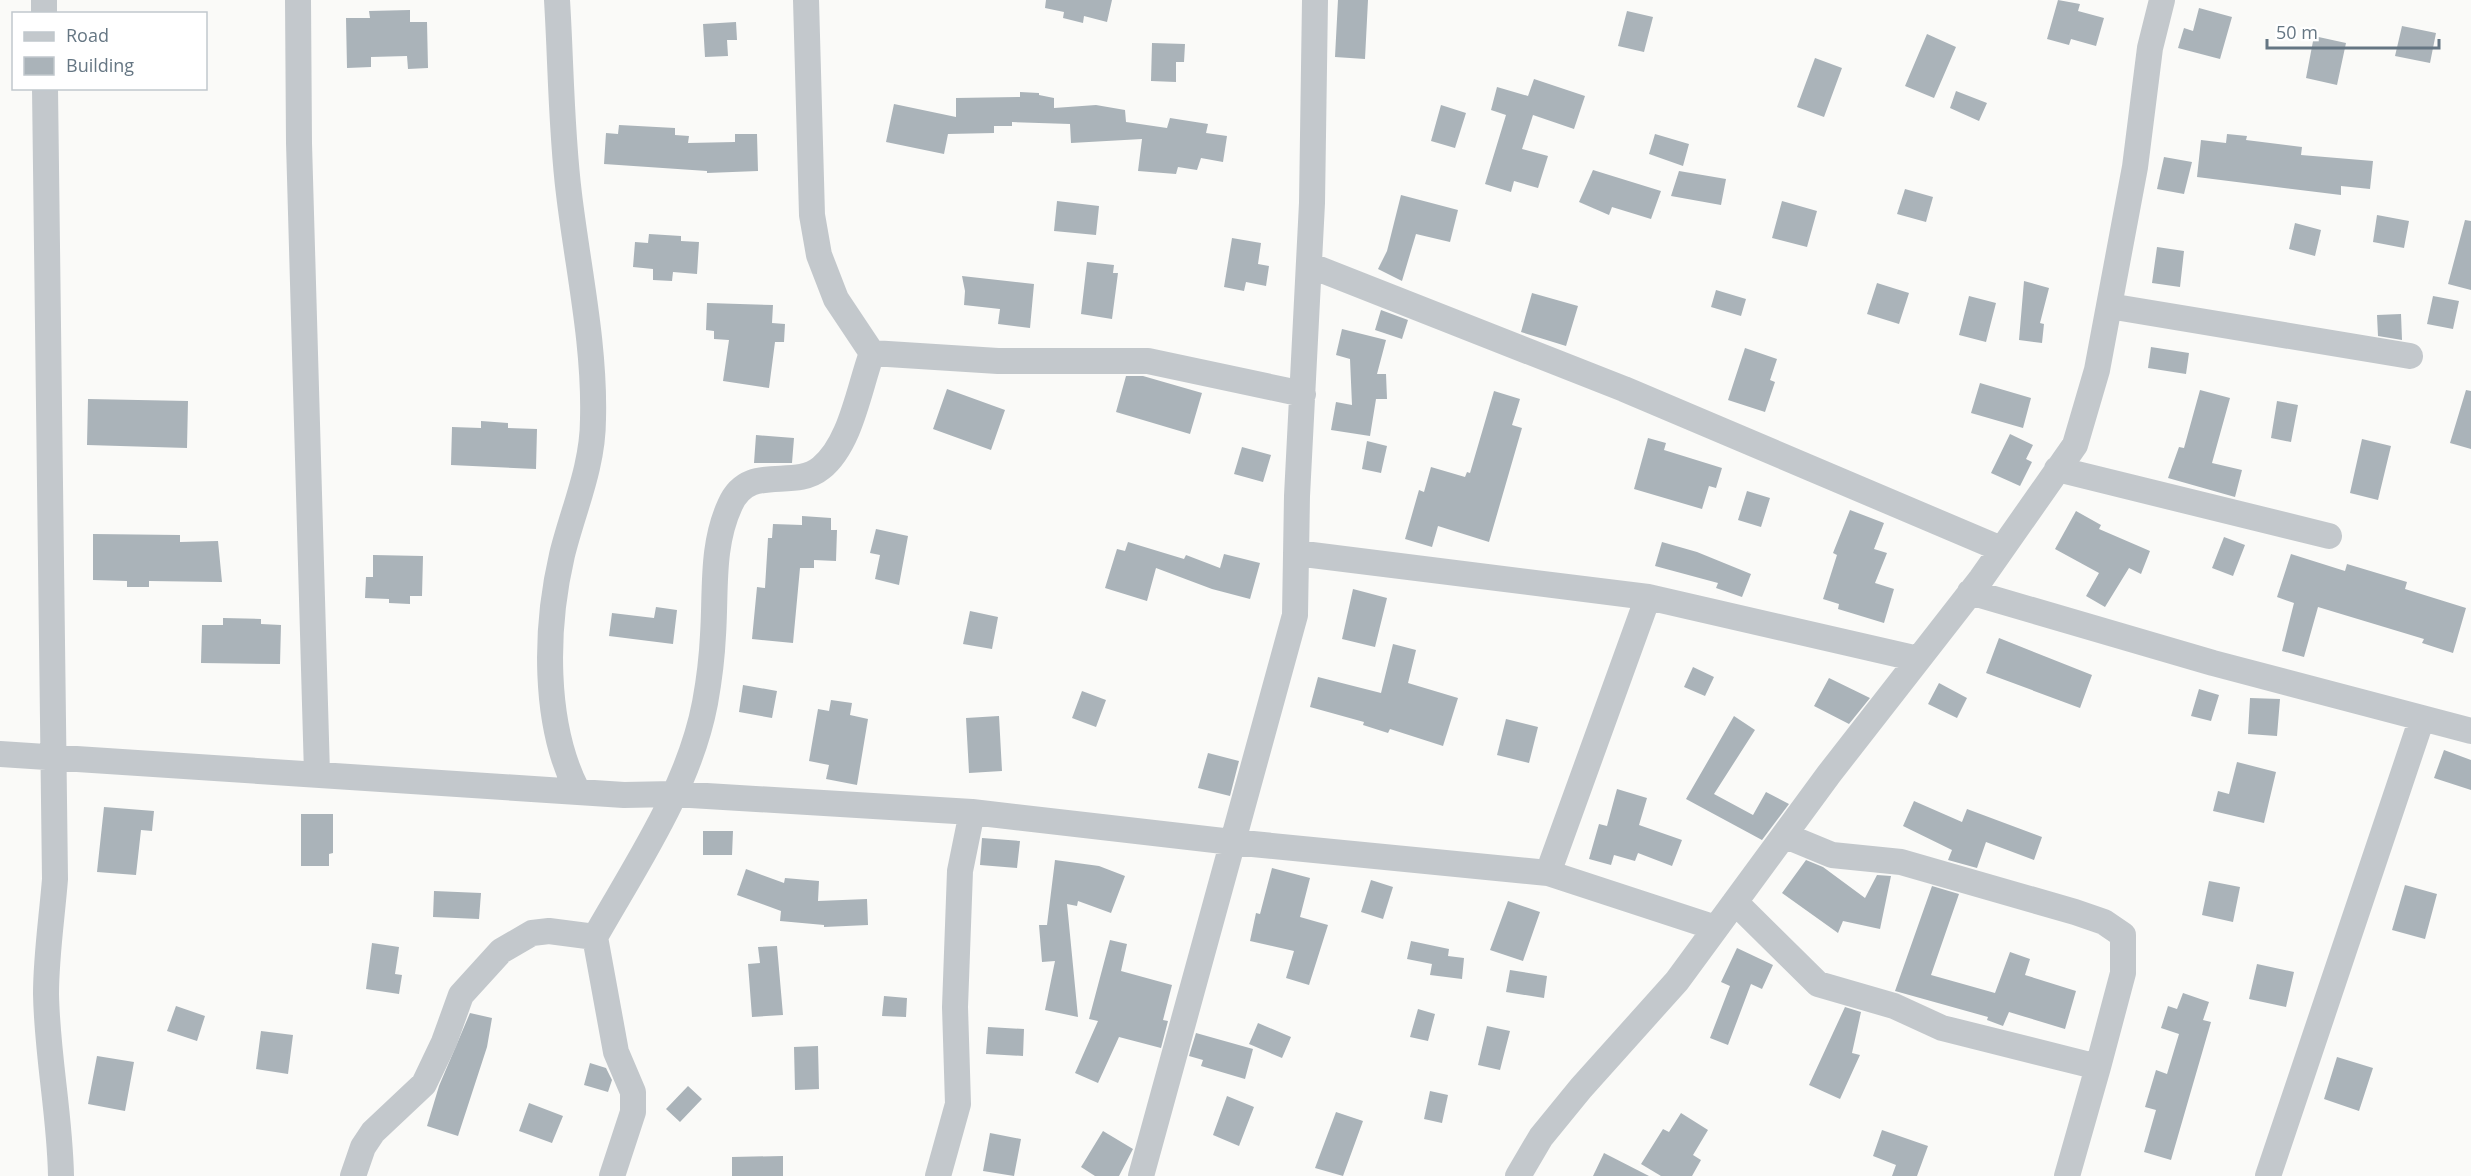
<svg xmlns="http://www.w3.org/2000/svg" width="2471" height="1176" font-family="'Open Sans',sans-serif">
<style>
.building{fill:#aab3b9}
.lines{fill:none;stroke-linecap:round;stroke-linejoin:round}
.minor{stroke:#c3c8cc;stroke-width:26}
</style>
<rect width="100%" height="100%" fill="#fafaf8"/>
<path class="building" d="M 1046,0 L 1112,0 L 1107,22 L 1084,16 L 1083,23 L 1063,18 L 1064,12 L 1045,8 Z
M 1338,0 L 1368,0 L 1365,59 L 1335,57 Z
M 2058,0 L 2080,4 L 2078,11 L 2104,18 L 2096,46 L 2071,39 L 2069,45 L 2047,39 Z
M 2199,8 L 2232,17 L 2220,59 L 2178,48 L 2184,28 L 2193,31 Z
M 410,10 L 410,22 L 427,22 L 428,68 L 408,69 L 407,56 L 371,57 L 371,67 L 347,68 L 346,18 L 370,18 L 369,11 Z
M 1627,11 L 1653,17 L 1644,52 L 1618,46 Z
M 736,22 L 737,40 L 727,40 L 728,56 L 705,57 L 703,24 Z
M 2402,26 L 2436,33 L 2430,63 L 2395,56 Z
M 1927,34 L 1956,47 L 1934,98 L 1905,86 Z
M 2314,36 L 2346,43 L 2337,85 L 2306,78 Z
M 1152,43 L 1185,44 L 1184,62 L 1176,62 L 1176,82 L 1151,81 Z
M 1815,58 L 1842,68 L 1824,117 L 1797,107 Z
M 1534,79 L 1585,96 L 1574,129 L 1533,115 L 1522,149 L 1548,156 L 1538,188 L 1514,181 L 1511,192 L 1485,184 L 1506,115 L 1491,110 L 1497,87 L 1528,96 Z
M 1956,91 L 1987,103 L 1979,121 L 1950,108 Z
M 1020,92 L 1039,93 L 1039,95 L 1054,98 L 1054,108 L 1096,105 L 1125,110 L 1126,122 L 1167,128 L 1170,118 L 1208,124 L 1206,133 L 1227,136 L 1223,162 L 1201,158 L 1197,170 L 1178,167 L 1176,174 L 1138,171 L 1142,139 L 1071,143 L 1070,124 L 1012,122 L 1012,126 L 994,126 L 994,133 L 948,134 L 944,154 L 886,142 L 894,104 L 956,117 L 956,98 L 1020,97 Z
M 1441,105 L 1466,113 L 1455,148 L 1431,141 Z
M 619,125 L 675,128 L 675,135 L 689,136 L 688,143 L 735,142 L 735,134 L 757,134 L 758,171 L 707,173 L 707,171 L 604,164 L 606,133 L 618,134 Z
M 1655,134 L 1689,144 L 1683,166 L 1649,154 Z
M 2227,134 L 2247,136 L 2246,140 L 2302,147 L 2301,155 L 2373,161 L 2370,189 L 2341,186 L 2341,195 L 2197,177 L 2201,140 L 2226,143 Z
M 2164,157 L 2192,162 L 2184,194 L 2157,189 Z
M 1593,170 L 1661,191 L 1651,219 L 1612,207 L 1609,215 L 1579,202 Z
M 1679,171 L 1726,179 L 1721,205 L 1671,196 Z
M 1905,189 L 1933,197 L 1926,222 L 1897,214 Z
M 1401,195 L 1458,210 L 1450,242 L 1416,234 L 1402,281 L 1378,269 L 1387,251 Z
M 1057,201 L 1099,206 L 1096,235 L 1054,231 Z
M 1782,201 L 1817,211 L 1807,247 L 1772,238 Z
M 2377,215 L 2409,221 L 2404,248 L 2373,242 Z
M 2465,220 L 2471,221 L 2471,290 L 2448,284 Z
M 2295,223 L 2321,230 L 2315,256 L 2289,249 Z
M 649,234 L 681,236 L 681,241 L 699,242 L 697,274 L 673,272 L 672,281 L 653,280 L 653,269 L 633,267 L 635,242 L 648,243 Z
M 1232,238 L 1261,243 L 1258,264 L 1269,266 L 1266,286 L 1246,282 L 1244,291 L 1224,287 Z
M 2157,247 L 2184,251 L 2180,287 L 2152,283 Z
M 1087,262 L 1114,265 L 1113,273 L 1118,273 L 1112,319 L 1081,314 Z
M 962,276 L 1034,284 L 1030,328 L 998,324 L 1000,309 L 964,305 L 965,291 Z
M 2024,281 L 2049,288 L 2040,323 L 2044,324 L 2042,343 L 2019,340 Z
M 1877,283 L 1909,293 L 1899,324 L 1867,314 Z
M 1716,290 L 1746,299 L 1741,316 L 1711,307 Z
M 1532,293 L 1578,306 L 1566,346 L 1521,332 Z
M 1969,296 L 1996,303 L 1986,342 L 1959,335 Z
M 2433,296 L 2459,301 L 2453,329 L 2427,324 Z
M 707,303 L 773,305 L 772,323 L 785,324 L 784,342 L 775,342 L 769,388 L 723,381 L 729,340 L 714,339 L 714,331 L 706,330 Z
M 1381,310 L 1408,320 L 1402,339 L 1375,330 Z
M 2401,314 L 2402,340 L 2378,336 L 2377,315 Z
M 1342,329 L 1386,340 L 1377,374 L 1386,374 L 1387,399 L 1376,399 L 1370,436 L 1331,430 L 1336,402 L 1352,405 L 1350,359 L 1336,355 Z
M 2151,347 L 2189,353 L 2186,374 L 2148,368 Z
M 1745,348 L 1777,359 L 1770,380 L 1775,382 L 1765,412 L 1728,400 Z
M 1126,376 L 1143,376 L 1202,393 L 1190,434 L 1116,412 Z
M 1980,383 L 2031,398 L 2023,428 L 1971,413 Z
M 947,389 L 1005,410 L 991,450 L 933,429 Z
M 2200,390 L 2230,398 L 2212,463 L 2242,470 L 2235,497 L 2168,478 L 2179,447 L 2184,448 Z
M 2466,390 L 2471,391 L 2471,449 L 2450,443 Z
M 1494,391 L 1520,399 L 1512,425 L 1522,428 L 1489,542 L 1438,526 L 1432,547 L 1405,539 L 1419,490 L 1424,492 L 1431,467 L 1465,477 L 1467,472 L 1470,473 Z
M 88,399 L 188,401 L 187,448 L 87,445 Z
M 2277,401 L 2298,405 L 2291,442 L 2271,438 Z
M 481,421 L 508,423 L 508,428 L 537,429 L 536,469 L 451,465 L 452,427 L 481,428 Z
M 2010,434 L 2033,445 L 2026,459 L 2032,462 L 2020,486 L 1991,473 Z
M 756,435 L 794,438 L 792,463 L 754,463 Z
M 1648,438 L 1666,443 L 1664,450 L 1722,468 L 1716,488 L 1709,486 L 1702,509 L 1634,489 Z
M 2362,439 L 2391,446 L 2378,500 L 2350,493 Z
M 1367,441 L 1387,446 L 1381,473 L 1362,469 Z
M 1242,447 L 1271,455 L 1263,482 L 1234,474 Z
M 1747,491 L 1770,498 L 1761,527 L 1738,520 Z
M 1850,510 L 1884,523 L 1874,549 L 1887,553 L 1875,583 L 1894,589 L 1884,623 L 1838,609 L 1839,604 L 1823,599 L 1837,555 L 1833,553 Z
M 2076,511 L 2101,525 L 2099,529 L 2150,551 L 2141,574 L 2129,568 L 2105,607 L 2086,596 L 2099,573 L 2055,549 Z
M 802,516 L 831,518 L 831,530 L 837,530 L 836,561 L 814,560 L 814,568 L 800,568 L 793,643 L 752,639 L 757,587 L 765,588 L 768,538 L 772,538 L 773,524 L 802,525 Z
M 876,529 L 908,536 L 899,585 L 875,579 L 880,555 L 870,553 Z
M 93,534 L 180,535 L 180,542 L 218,541 L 222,582 L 149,581 L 149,587 L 127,587 L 127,581 L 93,580 Z
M 2224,537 L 2245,545 L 2233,576 L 2212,568 Z
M 1128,542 L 1184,559 L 1186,555 L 1220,568 L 1224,554 L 1260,563 L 1250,599 L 1212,589 L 1156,568 L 1147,601 L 1105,588 L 1117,549 L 1125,551 Z
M 1662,542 L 1697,552 L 1751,574 L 1742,597 L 1716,588 L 1718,583 L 1655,566 Z
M 2291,554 L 2345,571 L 2347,564 L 2407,582 L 2405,589 L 2466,608 L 2453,653 L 2422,643 L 2424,639 L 2318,607 L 2304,657 L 2282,651 L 2294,603 L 2277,597 Z
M 373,555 L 423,556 L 422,596 L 410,596 L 410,604 L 389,603 L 389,599 L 365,598 L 366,577 L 373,577 Z
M 1353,589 L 1387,598 L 1375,647 L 1342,639 Z
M 656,607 L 677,610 L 673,644 L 609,636 L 612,613 L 654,618 Z
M 970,611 L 998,617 L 992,649 L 963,644 Z
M 223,618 L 261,619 L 261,624 L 281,625 L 280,664 L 201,663 L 202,625 L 223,625 Z
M 1999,638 L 2092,675 L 2080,708 L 1986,673 Z
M 1393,644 L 1416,650 L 1408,683 L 1458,698 L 1443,746 L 1390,729 L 1388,733 L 1363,725 L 1364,722 L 1310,707 L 1318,677 L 1381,693 Z
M 1693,667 L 1714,677 L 1705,696 L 1684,687 Z
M 1829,678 L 1870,698 L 1849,724 L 1814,706 Z
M 1939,683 L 1967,698 L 1957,718 L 1928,704 Z
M 743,685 L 777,691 L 772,718 L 739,712 Z
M 2199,689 L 2219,695 L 2211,721 L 2191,716 Z
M 1082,691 L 1106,700 L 1096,727 L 1072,718 Z
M 2250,698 L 2280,699 L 2277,736 L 2248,734 Z
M 831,700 L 852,703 L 850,715 L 868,719 L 857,785 L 826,779 L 829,765 L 809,761 L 818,709 L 829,711 Z
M 999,716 L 1002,771 L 969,773 L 966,718 Z
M 1734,716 L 1755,730 L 1714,794 L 1753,815 L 1766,792 L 1789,804 L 1762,840 L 1686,799 Z
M 1506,719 L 1538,727 L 1529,763 L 1497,755 Z
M 2444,750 L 2471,760 L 2471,790 L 2434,778 Z
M 1208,753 L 1239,761 L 1230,796 L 1198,788 Z
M 2237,762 L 2276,772 L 2264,823 L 2213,811 L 2218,791 L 2229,794 Z
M 1617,789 L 1647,798 L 1639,825 L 1682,840 L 1672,866 L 1638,853 L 1635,861 L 1614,855 L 1611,865 L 1589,859 L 1599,824 L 1607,826 Z
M 1914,801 L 1962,822 L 1967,809 L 2042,837 L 2034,860 L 1986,842 L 1977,868 L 1948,860 L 1952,850 L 1903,826 Z
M 104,807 L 154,811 L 152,831 L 141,830 L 136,875 L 97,872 Z
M 301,814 L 333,814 L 333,853 L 329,854 L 329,866 L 301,866 Z
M 703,831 L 733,831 L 732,855 L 703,855 Z
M 982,838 L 1020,841 L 1017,868 L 980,865 Z
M 1055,860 L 1099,866 L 1125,876 L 1111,913 L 1078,901 L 1077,906 L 1067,904 L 1078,1017 L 1045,1010 L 1055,961 L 1042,962 L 1039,925 L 1047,925 Z
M 1806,860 L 1823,867 L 1865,898 L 1877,875 L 1891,876 L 1880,929 L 1843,921 L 1838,933 L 1782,893 Z
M 1272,868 L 1310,878 L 1300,917 L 1328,925 L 1309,985 L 1286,978 L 1294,951 L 1250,941 L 1256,913 L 1260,914 Z
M 746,869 L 784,883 L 785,878 L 819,881 L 818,901 L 867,899 L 868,925 L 824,927 L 824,925 L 780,921 L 781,911 L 737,895 Z
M 1371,880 L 1393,887 L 1383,919 L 1361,912 Z
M 2209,881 L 2240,887 L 2233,922 L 2202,915 Z
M 2405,885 L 2437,894 L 2425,939 L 2392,930 Z
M 1932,886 L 1959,894 L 1931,975 L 1995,993 L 2010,952 L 2030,959 L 2025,975 L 2076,991 L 2065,1029 L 2009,1012 L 2003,1026 L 1987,1020 L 1988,1017 L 1895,991 Z
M 434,891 L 481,893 L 479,919 L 433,917 Z
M 1508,901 L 1540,912 L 1523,961 L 1490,950 Z
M 1110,940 L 1127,944 L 1121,971 L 1172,985 L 1163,1020 L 1168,1021 L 1161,1048 L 1119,1037 L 1098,1083 L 1075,1073 L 1098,1021 L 1089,1019 Z
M 1411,941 L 1449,949 L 1448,956 L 1464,958 L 1462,979 L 1430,975 L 1432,964 L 1407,959 Z
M 372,943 L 399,947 L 395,974 L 402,975 L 399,994 L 366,989 Z
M 777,946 L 783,1015 L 752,1017 L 748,964 L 760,963 L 758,947 Z
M 1737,948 L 1773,965 L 1762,989 L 1751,984 L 1728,1045 L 1710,1038 L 1730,986 L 1721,982 Z
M 2257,964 L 2294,972 L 2286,1007 L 2249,999 Z
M 1510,970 L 1547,976 L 1544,998 L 1506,992 Z
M 2183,993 L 2209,1002 L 2203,1020 L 2211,1022 L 2171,1160 L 2144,1152 L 2156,1110 L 2145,1107 L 2156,1070 L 2167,1074 L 2179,1034 L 2161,1028 L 2168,1006 L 2177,1009 Z
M 884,996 L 907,998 L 906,1017 L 882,1016 Z
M 176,1006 L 205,1016 L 197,1041 L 167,1031 Z
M 1845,1007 L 1861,1012 L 1852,1053 L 1860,1055 L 1840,1099 L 1809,1085 Z
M 1418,1009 L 1435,1014 L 1428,1041 L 1410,1037 Z
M 470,1013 L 492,1018 L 487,1047 L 458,1136 L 427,1126 L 439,1086 Z
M 1258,1023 L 1291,1037 L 1282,1058 L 1249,1044 Z
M 1487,1026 L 1510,1031 L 1500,1070 L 1478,1065 Z
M 988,1027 L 1024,1029 L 1023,1056 L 986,1054 Z
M 261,1031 L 293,1035 L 288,1074 L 256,1069 Z
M 1196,1033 L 1253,1049 L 1245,1079 L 1201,1066 L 1203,1060 L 1189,1056 Z
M 818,1046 L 819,1089 L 795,1090 L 794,1047 Z
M 97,1056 L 134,1062 L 125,1111 L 88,1104 Z
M 2337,1057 L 2373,1068 L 2359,1111 L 2324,1099 Z
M 590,1063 L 606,1068 L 612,1080 L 608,1092 L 584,1085 Z
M 688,1086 L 702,1099 L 680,1122 L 666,1109 Z
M 1430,1091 L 1448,1095 L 1442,1123 L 1424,1119 Z
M 1227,1096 L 1254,1107 L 1239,1146 L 1213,1135 Z
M 529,1103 L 563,1116 L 552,1143 L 519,1131 Z
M 1336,1112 L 1363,1121 L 1343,1176 L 1315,1168 Z
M 1681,1113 L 1708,1130 L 1693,1155 L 1701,1160 L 1692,1176 L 1661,1176 L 1641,1164 L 1663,1129 L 1669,1132 Z
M 1882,1130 L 1928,1146 L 1917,1176 L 1892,1176 L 1896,1165 L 1873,1156 Z
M 1103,1131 L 1133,1149 L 1119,1176 L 1095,1176 L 1081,1167 Z
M 990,1133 L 1021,1139 L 1014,1176 L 983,1171 Z
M 1604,1153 L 1649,1176 L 1593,1176 Z
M 783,1156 L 783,1176 L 732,1176 L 732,1157 Z"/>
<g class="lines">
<path class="minor" d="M 44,0 L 44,14
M 298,0 L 299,143 L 317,774
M 557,0 C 561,64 561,130 569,194 C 578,269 595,344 593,419 C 593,467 573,510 562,555 C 545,628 543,723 577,790
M 45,88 L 55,879 C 52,917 46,956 46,994 C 47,1055 60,1115 61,1176
M 1309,265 L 1624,389 L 2001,549
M 2109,306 L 2410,356
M 872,353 L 998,361 L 1148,361 L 1303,394
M 2057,469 L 2329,536
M 1970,592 L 2213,663 L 2471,731
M 1648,597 L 1918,659
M 0,754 L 624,795 L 674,794 L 972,812 L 960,871 L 955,1007 L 958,1104 L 938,1176
M 972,812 L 1232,842 L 1548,873 L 1648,597 L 1296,553
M 1548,873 L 1716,928
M 1735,902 L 1818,984 L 1894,1006 L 1942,1028 L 2098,1067 L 2123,973 L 2123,935 L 2104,922 L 2075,912 L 1901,862 L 1832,855 L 1786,836
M 595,937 L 616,1052 L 633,1092 L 633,1112 L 612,1176
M 353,1176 L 363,1147 L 373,1132 L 424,1084 L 444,1042 L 461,995 L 501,951 L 532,933 L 549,931 L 595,937 C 637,863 689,787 705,703 C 709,681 712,657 713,635 C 716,591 711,546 730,505 C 749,462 793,491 821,468 C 851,444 859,388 872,353 L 836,299 L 819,255 L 812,215 L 806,0
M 1141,1176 L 1295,615 L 1297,496 L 1312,203 L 1315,0
M 1518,1176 L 1541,1137 L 1581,1088 L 1677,981 L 1829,774 L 1981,579 L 2075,445 L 2097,370 L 2135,167 L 2150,48 L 2162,0
M 2067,1176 L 2098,1067
M 2268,1176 L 2422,718"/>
</g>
<rect x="12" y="12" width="195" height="78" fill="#ffffff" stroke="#c1c8cd" stroke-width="1.5"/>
<rect x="24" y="32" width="30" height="9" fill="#c3c8cc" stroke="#c1c8cd" stroke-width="1.5"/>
<text x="66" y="42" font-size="18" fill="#657683">Road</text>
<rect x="24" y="57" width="30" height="18" fill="#aab3b9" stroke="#c1c8cd" stroke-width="1.5"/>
<text x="66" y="72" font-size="18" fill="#657683">Building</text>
<path d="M2267 39v9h172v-9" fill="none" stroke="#657683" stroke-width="3"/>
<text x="2276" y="39" font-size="18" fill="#657683" stroke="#ffffff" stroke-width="4.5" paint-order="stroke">50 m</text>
</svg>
